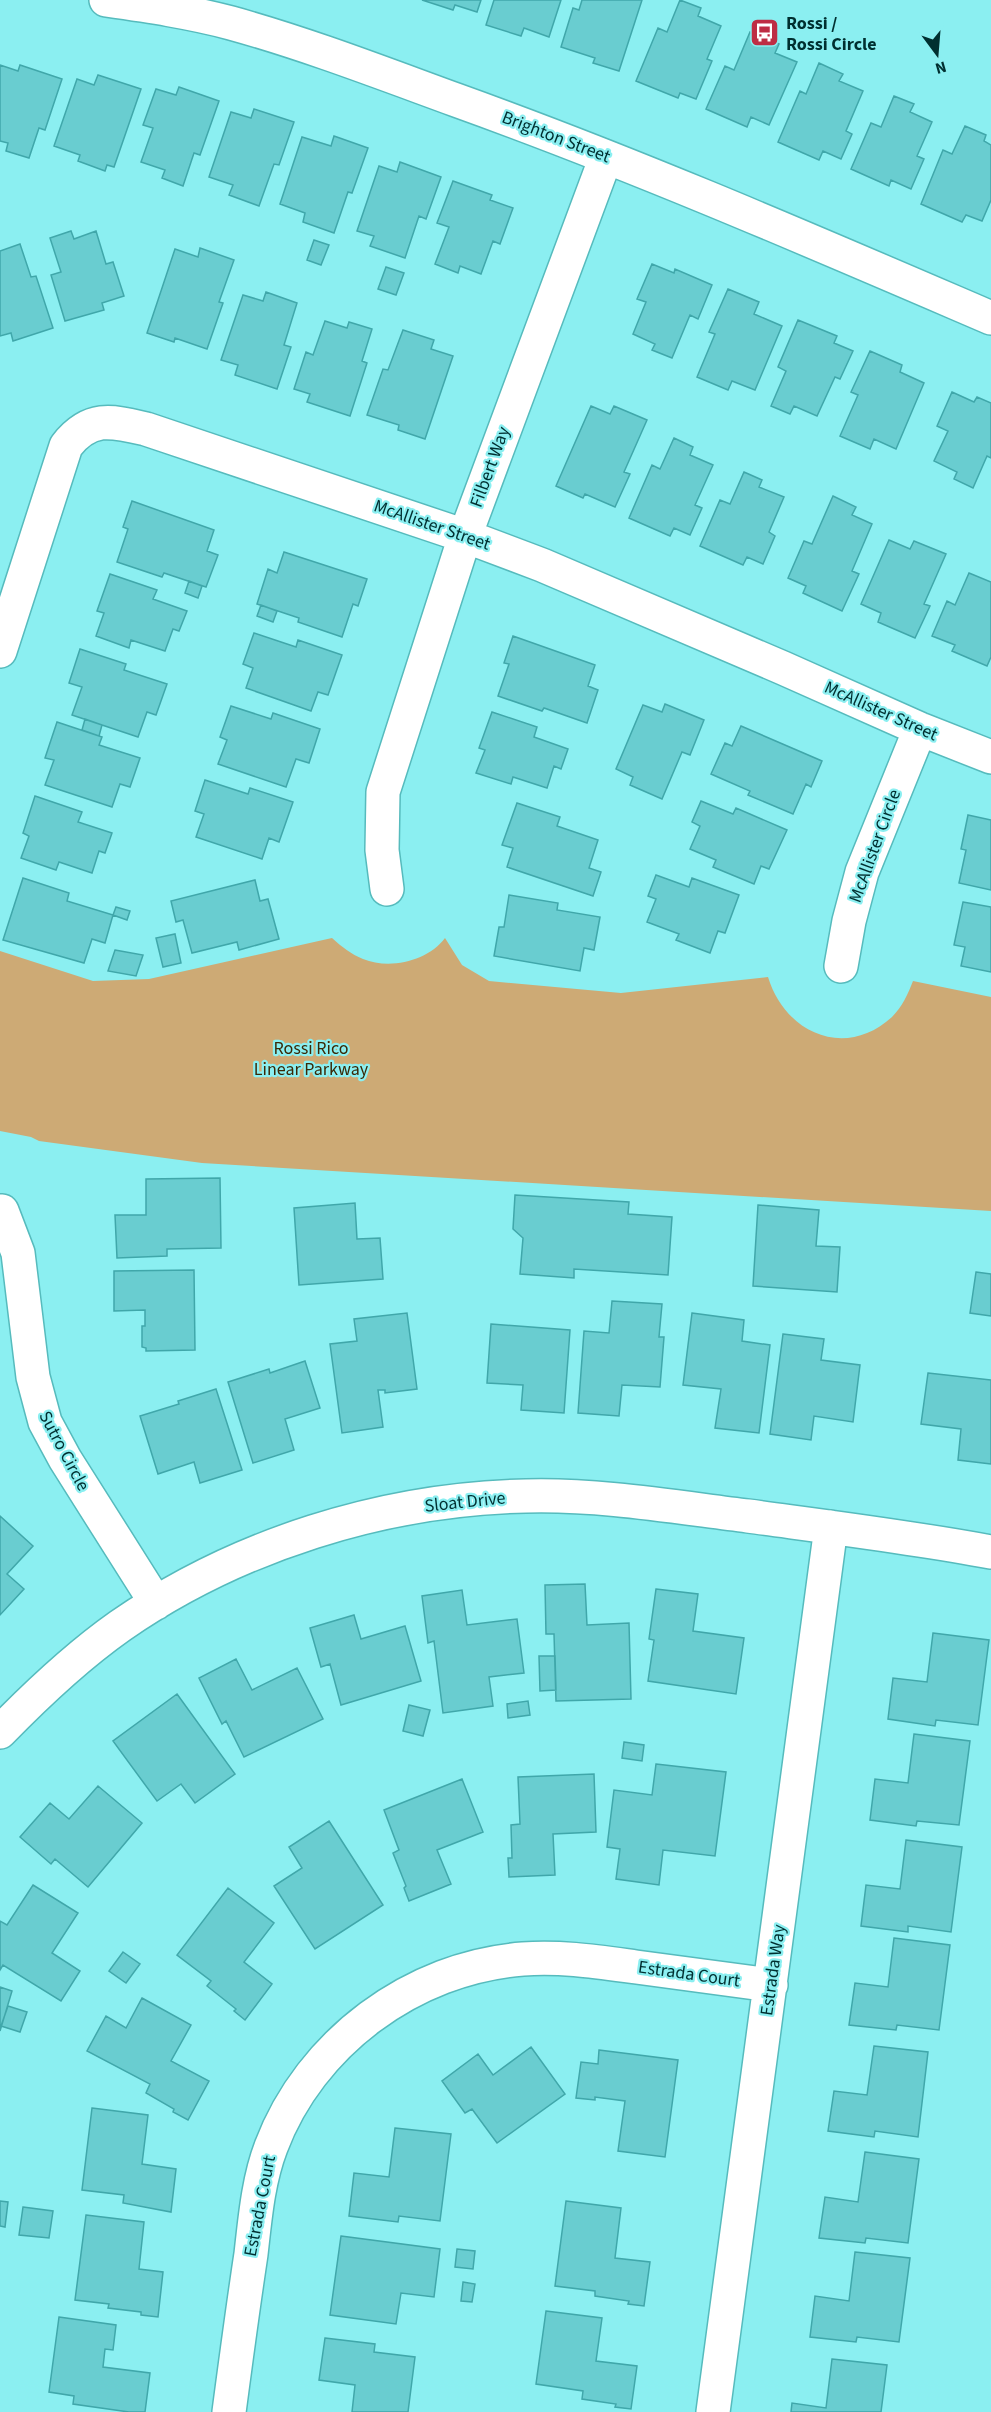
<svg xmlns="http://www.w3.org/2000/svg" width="991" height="2412" font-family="'Source Sans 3',sans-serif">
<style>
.green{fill:#cdaa75}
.building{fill:#69cdd0;stroke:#40a7aa;stroke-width:1.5}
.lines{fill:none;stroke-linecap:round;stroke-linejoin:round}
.minor-casing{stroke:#56bbbd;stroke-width:36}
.minor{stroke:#fff;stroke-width:33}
.labels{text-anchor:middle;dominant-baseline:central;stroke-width:4.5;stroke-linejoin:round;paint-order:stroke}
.poi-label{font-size:18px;font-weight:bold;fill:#002f30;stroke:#8beff1;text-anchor:start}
.street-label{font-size:18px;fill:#002f30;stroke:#8beff1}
.park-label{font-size:18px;fill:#3a2806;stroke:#8beff1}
</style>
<rect width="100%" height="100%" fill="#8beff1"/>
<path class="green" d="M 332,938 C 342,947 351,954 363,959 C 390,970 428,961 445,938 L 462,965 L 489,981 L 621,993 L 768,977 C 785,1033 845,1060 892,1017 C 902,1007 908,994 913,981 L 991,997 L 991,1211 L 202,1163 L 39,1141 L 31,1137 L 0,1131 L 0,951 L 93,981 L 149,979 Z"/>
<path class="building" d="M 422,0 L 481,0 L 477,12 L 455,5 L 453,10 Z
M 494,0 L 561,0 L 549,37 L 524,28 L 521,36 L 486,25 Z
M 582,0 L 642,0 L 619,71 L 593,63 L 595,58 L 561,47 L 573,8 L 579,10 Z
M 680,0 L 701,8 L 698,16 L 721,26 L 707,59 L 712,61 L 696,99 L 680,93 L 678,98 L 636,81 L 658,28 L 667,32 Z
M 750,32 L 779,44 L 775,53 L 797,62 L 769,125 L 751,117 L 747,127 L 706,109 L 725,66 L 734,70 Z
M 819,63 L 843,74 L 839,81 L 863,91 L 846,131 L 852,134 L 841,159 L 823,151 L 819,160 L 778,142 L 800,91 L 806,94 Z
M 0,65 L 18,71 L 20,65 L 62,79 L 45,130 L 39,128 L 29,158 L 6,151 L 8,143 L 0,141 Z
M 98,75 L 141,89 L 114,167 L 107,165 L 105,171 L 78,161 L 80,155 L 54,146 L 77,79 L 94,85 Z
M 179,87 L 219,101 L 200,155 L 194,153 L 183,186 L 162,178 L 165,170 L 141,162 L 153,128 L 143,125 L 156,89 L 176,95 Z
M 894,96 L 914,104 L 910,112 L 932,122 L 917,156 L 924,159 L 911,189 L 891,180 L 889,186 L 851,169 L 871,123 L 881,127 Z
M 254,109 L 294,122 L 279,165 L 274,164 L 259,206 L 229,195 L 233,185 L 209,177 L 231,112 L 251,118 Z
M 965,126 L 986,135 L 984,141 L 991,145 L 991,200 L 982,221 L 966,215 L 962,222 L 921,204 L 943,150 L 952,154 Z
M 334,136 L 368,148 L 352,193 L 348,192 L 334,233 L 303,222 L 305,213 L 280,204 L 302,137 L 331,146 Z
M 400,162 L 441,177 L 426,219 L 419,216 L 405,258 L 370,246 L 374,236 L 357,231 L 379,166 L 397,172 Z
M 453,181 L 492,195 L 490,200 L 513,208 L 500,244 L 493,241 L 481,274 L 460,266 L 458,273 L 435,264 L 449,227 L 437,223 Z
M 71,231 L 74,239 L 96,231 L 106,264 L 113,262 L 124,296 L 102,303 L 104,310 L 65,321 L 51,275 L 61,272 L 50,238 Z
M 314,240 L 329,245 L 321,265 L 307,260 Z
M 20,244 L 31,277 L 36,276 L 53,328 L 13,341 L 11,333 L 0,336 L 0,251 Z
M 200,248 L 234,260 L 219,302 L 223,303 L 207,349 L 175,338 L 174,342 L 147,333 L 175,249 L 198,257 Z
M 652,264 L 674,273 L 675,269 L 712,285 L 698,319 L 690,315 L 672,358 L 652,350 L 655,344 L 633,334 L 646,302 L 637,299 Z
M 386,267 L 404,273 L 396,295 L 378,289 Z
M 728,289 L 759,302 L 754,314 L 782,326 L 755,390 L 732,381 L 728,390 L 697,377 L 715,334 L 709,332 Z
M 266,292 L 297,303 L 284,345 L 291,347 L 277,389 L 235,375 L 238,365 L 221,360 L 243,295 L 263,301 Z
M 798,320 L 837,336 L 834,343 L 853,351 L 840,379 L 835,377 L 817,416 L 794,406 L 790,414 L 771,406 L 786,371 L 778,367 Z
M 325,321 L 347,328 L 349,322 L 372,329 L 362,361 L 367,363 L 350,416 L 307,402 L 310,394 L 294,389 L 306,352 L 313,355 Z
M 403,330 L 434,340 L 431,349 L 453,356 L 425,439 L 398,430 L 399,425 L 367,415 L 383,369 L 388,370 Z
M 870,351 L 902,365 L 900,372 L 924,383 L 896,449 L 874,439 L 870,449 L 840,436 L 858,395 L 851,392 Z
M 952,392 L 974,402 L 977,397 L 991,403 L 991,458 L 987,456 L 973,488 L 954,479 L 957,472 L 934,461 L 948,431 L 937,426 Z
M 591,406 L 610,414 L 614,406 L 647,420 L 624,472 L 630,474 L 615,507 L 585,494 L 583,498 L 556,486 Z
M 674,438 L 693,447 L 690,455 L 713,465 L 695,505 L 702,508 L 690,535 L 674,528 L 670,536 L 629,518 L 652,465 L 660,469 Z
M 744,472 L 762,480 L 759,487 L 784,497 L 769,532 L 775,536 L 763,564 L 747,557 L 743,565 L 700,546 L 720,500 L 730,504 Z
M 833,496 L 856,507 L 852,515 L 872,524 L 852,571 L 859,574 L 842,611 L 803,593 L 806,586 L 788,578 L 804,541 L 812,544 Z
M 132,501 L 214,530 L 207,551 L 218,555 L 206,587 L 164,573 L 162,577 L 117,562 L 128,529 L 123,527 Z
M 889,540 L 910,549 L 914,541 L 946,554 L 924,604 L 930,606 L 915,638 L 878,622 L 881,613 L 861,604 Z
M 284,552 L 367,579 L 358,606 L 353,604 L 342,637 L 298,622 L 299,618 L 257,604 L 268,569 L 277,573 Z
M 969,573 L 991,582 L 991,657 L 987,666 L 952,651 L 955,645 L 932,636 L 947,601 L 955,605 Z
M 110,574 L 157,590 L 153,599 L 187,611 L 179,631 L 173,629 L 165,651 L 131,640 L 129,648 L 96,636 L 104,613 L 97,611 Z
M 189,581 L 202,586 L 198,598 L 185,593 Z
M 261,605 L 277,611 L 273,622 L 257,616 Z
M 254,633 L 296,647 L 298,640 L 342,655 L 328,695 L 318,692 L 311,711 L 246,688 L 253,668 L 243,664 Z
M 513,636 L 595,665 L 588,686 L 598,690 L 587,723 L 544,708 L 542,711 L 498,696 L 509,664 L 504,663 Z
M 80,649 L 126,664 L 124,670 L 167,684 L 156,715 L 147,712 L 138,737 L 72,715 L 82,687 L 69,683 Z
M 665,704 L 704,720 L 690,755 L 682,752 L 662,799 L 630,785 L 633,777 L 616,769 L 643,705 L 662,712 Z
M 231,706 L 271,719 L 273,713 L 320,729 L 309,763 L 296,759 L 286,787 L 218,764 L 227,740 L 220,737 Z
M 492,712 L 537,727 L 534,737 L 568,749 L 561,769 L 554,766 L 547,788 L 513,777 L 511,784 L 476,773 L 485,750 L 479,748 Z
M 85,719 L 102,725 L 99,736 L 82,730 Z
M 57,722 L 102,737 L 99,745 L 140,758 L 130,787 L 120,784 L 112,807 L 45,785 L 54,760 L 45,758 Z
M 741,726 L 822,761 L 811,787 L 806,784 L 793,814 L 748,795 L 750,791 L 711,774 L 725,743 L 732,746 Z
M 205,780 L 248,794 L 250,788 L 293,802 L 279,842 L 269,838 L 262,859 L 196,837 L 204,814 L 195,811 Z
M 35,796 L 82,812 L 78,822 L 112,833 L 105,853 L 99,851 L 92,873 L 59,862 L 56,870 L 21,858 L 29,836 L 23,833 Z
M 701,801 L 733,814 L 736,808 L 787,830 L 769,869 L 761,866 L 754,884 L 713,867 L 716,860 L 690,849 L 700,826 L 692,822 Z
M 517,803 L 560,817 L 557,826 L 598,840 L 589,868 L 601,872 L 593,896 L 507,867 L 513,848 L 502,845 Z
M 968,815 L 991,820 L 991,890 L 959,883 L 966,850 L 961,849 Z
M 656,875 L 689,887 L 692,878 L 739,895 L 725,933 L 718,931 L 710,953 L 676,940 L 679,934 L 647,922 L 656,899 L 648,896 Z
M 23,878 L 69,893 L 67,901 L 113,915 L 105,943 L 92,939 L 84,963 L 3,940 Z
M 255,880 L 260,901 L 268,899 L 279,939 L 239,950 L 237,942 L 192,953 L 183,920 L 176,922 L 171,901 Z
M 509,895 L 558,903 L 557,910 L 600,917 L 594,950 L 584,948 L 580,971 L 494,956 L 499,927 L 504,927 Z
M 963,902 L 991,907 L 991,972 L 961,966 L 965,947 L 954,945 Z
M 116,907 L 130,911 L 127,920 L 113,915 Z
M 175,934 L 181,963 L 163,967 L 156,938 Z
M 115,950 L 143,955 L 136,976 L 108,971 Z
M 220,1178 L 221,1248 L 167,1249 L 167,1256 L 117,1258 L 115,1215 L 146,1215 L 146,1179 Z
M 515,1195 L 629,1202 L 628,1214 L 672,1217 L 668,1275 L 574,1269 L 574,1278 L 520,1274 L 523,1238 L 513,1229 Z
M 355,1203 L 357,1239 L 380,1238 L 383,1279 L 299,1285 L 294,1208 Z
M 758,1205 L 819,1210 L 816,1246 L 840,1247 L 837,1292 L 753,1286 Z
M 194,1270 L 195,1350 L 146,1351 L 146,1348 L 142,1347 L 142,1326 L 145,1326 L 145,1310 L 114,1311 L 114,1271 Z
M 976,1272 L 991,1274 L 991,1316 L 970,1313 Z
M 612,1301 L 662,1304 L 659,1337 L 664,1337 L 660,1387 L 622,1385 L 619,1416 L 578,1413 L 584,1331 L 609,1333 Z
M 407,1313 L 417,1389 L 385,1393 L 385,1390 L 378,1390 L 383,1427 L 342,1433 L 330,1344 L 357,1341 L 354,1319 Z
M 692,1313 L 744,1320 L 742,1341 L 770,1345 L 759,1433 L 715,1428 L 721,1389 L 683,1385 Z
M 491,1324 L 570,1330 L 564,1413 L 521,1410 L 523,1385 L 487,1383 Z
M 783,1334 L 824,1339 L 821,1360 L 860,1365 L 853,1422 L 814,1416 L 811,1440 L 770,1434 Z
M 305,1361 L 320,1408 L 285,1419 L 294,1450 L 253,1463 L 228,1382 L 269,1369 L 270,1373 Z
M 928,1373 L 991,1380 L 991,1464 L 958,1460 L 961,1429 L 921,1424 Z
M 216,1389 L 242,1470 L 200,1483 L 194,1462 L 158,1474 L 140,1416 L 179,1404 L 178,1401 Z
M 0,1516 L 33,1546 L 7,1574 L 24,1589 L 0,1615 Z
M 585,1584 L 587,1625 L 629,1623 L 631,1699 L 556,1701 L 554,1634 L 546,1634 L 545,1585 Z
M 656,1589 L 698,1594 L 693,1631 L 744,1638 L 736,1694 L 648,1681 L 654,1640 L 649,1639 Z
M 462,1590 L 467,1625 L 517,1619 L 524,1673 L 489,1677 L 493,1706 L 443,1713 L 434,1641 L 428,1643 L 422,1596 Z
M 354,1615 L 361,1639 L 405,1626 L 421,1681 L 341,1705 L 330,1664 L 321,1667 L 310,1628 Z
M 933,1633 L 989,1640 L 978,1725 L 936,1720 L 935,1726 L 888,1719 L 893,1678 L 927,1682 Z
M 539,1656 L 555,1656 L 556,1690 L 540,1691 Z
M 236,1659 L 252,1690 L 297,1668 L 323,1719 L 244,1757 L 226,1721 L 222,1724 L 199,1678 Z
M 177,1694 L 235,1774 L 195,1803 L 181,1784 L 157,1801 L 113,1741 Z
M 528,1701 L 530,1715 L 508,1718 L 507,1704 Z
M 409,1705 L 430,1710 L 423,1736 L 403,1731 Z
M 914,1734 L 970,1741 L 959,1825 L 917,1821 L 916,1826 L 870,1820 L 875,1779 L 908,1783 Z
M 624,1742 L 644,1745 L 642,1761 L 622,1758 Z
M 656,1764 L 726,1772 L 715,1856 L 663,1850 L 659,1885 L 616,1879 L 620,1849 L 607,1847 L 614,1790 L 652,1795 Z
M 594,1774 L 596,1832 L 553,1834 L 555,1875 L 509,1877 L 508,1858 L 512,1858 L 511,1825 L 520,1824 L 518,1777 Z
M 462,1779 L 483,1832 L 437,1850 L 451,1884 L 409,1901 L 404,1888 L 406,1886 L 393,1853 L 399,1850 L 384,1810 Z
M 98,1786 L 142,1823 L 88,1887 L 55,1859 L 51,1864 L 20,1837 L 50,1803 L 69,1819 Z
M 329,1821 L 383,1905 L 315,1949 L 274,1886 L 302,1868 L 289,1847 Z
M 906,1840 L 962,1847 L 951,1932 L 908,1926 L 908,1932 L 861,1926 L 866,1885 L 900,1889 Z
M 33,1885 L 78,1913 L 52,1953 L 80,1971 L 61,2001 L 3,1965 L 0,1970 L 0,1921 L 7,1925 Z
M 228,1888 L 274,1923 L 244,1962 L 272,1984 L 245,2020 L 234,2011 L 236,2009 L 207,1986 L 211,1981 L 177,1955 Z
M 894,1938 L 950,1945 L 939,2030 L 897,2025 L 896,2030 L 849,2025 L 855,1983 L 888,1987 Z
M 123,1952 L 140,1964 L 126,1983 L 109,1971 Z
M 0,1987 L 12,1991 L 0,2031 Z
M 142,1998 L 191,2025 L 171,2061 L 209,2081 L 188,2120 L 173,2112 L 174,2109 L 146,2093 L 150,2084 L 87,2051 L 106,2016 L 126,2028 Z
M 8,2006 L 27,2012 L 20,2032 L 1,2026 Z
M 874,2046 L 928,2052 L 918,2137 L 875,2131 L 874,2137 L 828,2131 L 834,2091 L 867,2095 Z
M 531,2047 L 565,2094 L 497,2143 L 472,2109 L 465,2113 L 442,2081 L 478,2054 L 493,2075 Z
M 599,2050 L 678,2060 L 665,2157 L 618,2151 L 625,2101 L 595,2097 L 595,2100 L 576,2098 L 581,2062 L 598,2064 Z
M 92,2108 L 148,2115 L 142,2164 L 176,2169 L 171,2212 L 123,2203 L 124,2195 L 82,2190 Z
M 395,2128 L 451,2134 L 440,2221 L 399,2216 L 398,2222 L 349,2216 L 354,2173 L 389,2177 Z
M 865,2152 L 919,2159 L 908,2243 L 866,2238 L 865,2243 L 819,2238 L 825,2197 L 858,2202 Z
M 0,2201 L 8,2202 L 5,2227 L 0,2226 Z
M 566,2201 L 621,2208 L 615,2258 L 650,2262 L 644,2306 L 628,2304 L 629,2301 L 595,2296 L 595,2291 L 555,2286 Z
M 23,2207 L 53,2211 L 49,2238 L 19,2235 Z
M 86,2215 L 144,2222 L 139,2269 L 163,2272 L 158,2317 L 141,2315 L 141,2312 L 108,2308 L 109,2304 L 75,2300 Z
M 341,2236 L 440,2249 L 434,2297 L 401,2293 L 396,2324 L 330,2315 Z
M 457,2249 L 475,2251 L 473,2269 L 455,2267 Z
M 855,2252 L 910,2258 L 899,2342 L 857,2337 L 856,2342 L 810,2337 L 815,2296 L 849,2301 Z
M 463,2282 L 475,2284 L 472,2302 L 461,2301 Z
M 546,2311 L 602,2318 L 596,2361 L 637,2366 L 631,2409 L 615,2407 L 616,2404 L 582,2399 L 583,2391 L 536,2384 Z
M 59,2317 L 116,2325 L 113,2350 L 105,2349 L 103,2367 L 150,2373 L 145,2412 L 129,2412 L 73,2404 L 74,2396 L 49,2392 Z
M 325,2338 L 375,2344 L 374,2352 L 415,2357 L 408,2412 L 352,2412 L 355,2385 L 319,2380 Z
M 832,2359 L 887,2365 L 881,2412 L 791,2412 L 792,2403 L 826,2408 Z"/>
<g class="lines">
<defs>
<path id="minor" d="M 106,0 C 148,6 190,12 231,23 C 307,44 382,73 456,100 C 637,165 814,242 991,318
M 0,651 L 66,446 C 90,415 112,421 146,429 L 465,536 L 542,565 L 783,668 L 920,729 L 991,757
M 387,889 L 382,850 L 383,792 L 465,536 L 606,157
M 841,966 L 849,921 L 862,872 L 920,729
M 2,1211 L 18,1253 L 33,1377 L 45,1422 L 65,1459 L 156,1603
M 0,1732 C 37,1694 76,1657 120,1626 C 237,1545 383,1499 526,1496 C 600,1494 675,1507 748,1516 C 829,1527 911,1537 991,1552
M 229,2412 C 236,2359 243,2307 251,2254 C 255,2219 258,2181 271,2147 C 310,2043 413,1967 523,1959 C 561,1956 599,1962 636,1967 C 681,1973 726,1979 771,1985
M 713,2412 L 831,1527"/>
</defs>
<use href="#minor" class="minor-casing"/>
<use href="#minor" class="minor"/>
</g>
<defs>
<symbol id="bus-square" viewBox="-11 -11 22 22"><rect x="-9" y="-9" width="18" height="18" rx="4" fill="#be2d44" stroke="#8beff1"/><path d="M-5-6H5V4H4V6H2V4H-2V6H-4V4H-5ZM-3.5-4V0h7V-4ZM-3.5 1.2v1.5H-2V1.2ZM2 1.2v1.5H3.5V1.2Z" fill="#fff"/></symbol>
</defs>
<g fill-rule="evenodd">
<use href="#bus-square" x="748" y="16" width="33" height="33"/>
</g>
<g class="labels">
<g class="poi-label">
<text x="786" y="23">Rossi /<tspan x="786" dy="21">Rossi Circle</tspan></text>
</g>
<g class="street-label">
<text transform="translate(556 137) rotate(21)">Brighton Street</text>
<text transform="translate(490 467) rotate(-70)">Filbert Way</text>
<text transform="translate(432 525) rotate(19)">McAllister Street</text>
<text transform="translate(881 711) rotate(24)">McAllister Street</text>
<text transform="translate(875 846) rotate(-70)">McAllister Circle</text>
<text transform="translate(64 1451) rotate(62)">Sutro Circle</text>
<text transform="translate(465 1502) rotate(-6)">Sloat Drive</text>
<text transform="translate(773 1970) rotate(-82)">Estrada Way</text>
<text transform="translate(689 1974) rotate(8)">Estrada Court</text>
<text transform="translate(260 2206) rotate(-79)">Estrada Court</text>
</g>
<g class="park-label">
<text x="311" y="1048">Rossi Rico<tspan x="311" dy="21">Linear Parkway</tspan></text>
</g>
</g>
<g transform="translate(937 54) rotate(164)" stroke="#8beff1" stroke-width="4.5" paint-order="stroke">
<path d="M0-4.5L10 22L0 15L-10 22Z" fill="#002f30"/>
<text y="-9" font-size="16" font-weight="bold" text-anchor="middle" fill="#002f30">N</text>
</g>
</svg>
